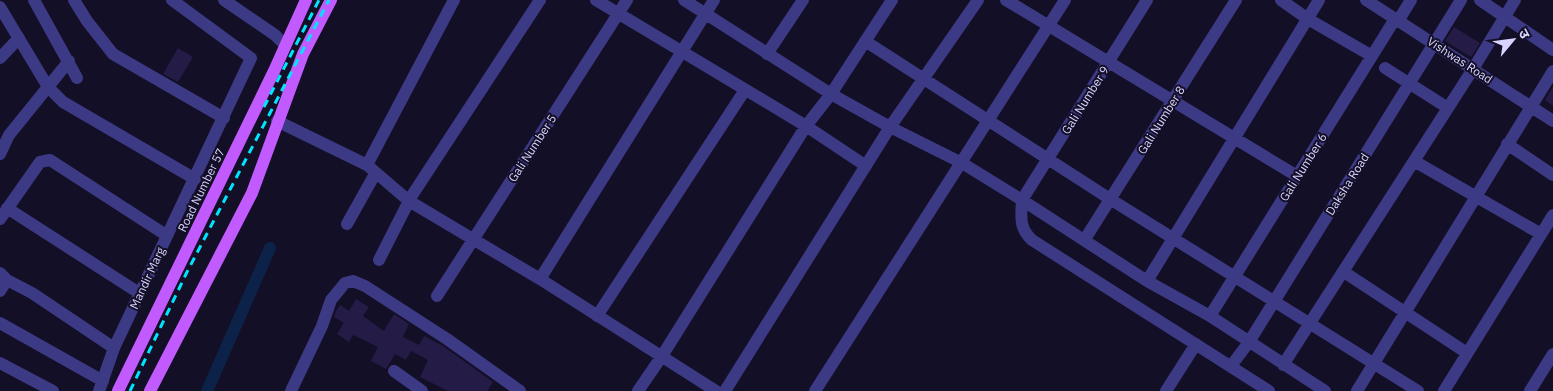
<svg xmlns="http://www.w3.org/2000/svg" width="1553" height="391" font-family="'IBM Plex Sans','Noto Sans Devanagari',sans-serif">
<style>
.lines{fill:none;stroke-linecap:round;stroke-linejoin:round}
.canal{stroke:#0c2248;stroke-width:12}
.building{fill:#241b47}
.minor{stroke:#3d3a85;stroke-width:12}
.major{stroke:#c25bff;stroke-width:12}
.rail{stroke:#00e5ff;stroke-width:3;stroke-dasharray:8 6;stroke-linecap:butt}
.labels{text-anchor:middle;dominant-baseline:central;stroke-width:4;stroke-linejoin:round;paint-order:stroke}
.street-label{font-size:12px;fill:#d9d4ff;stroke:#130f26}
</style>
<rect width="100%" height="100%" fill="#130f26"/>
<g class="lines">
<path class="canal" d="M 207,391 L 270,248"/>
</g>
<path class="building" d="M 1454,27 L 1480,43 L 1471,57 L 1445,41 Z
M 178,48 L 193,57 L 178,82 L 163,74 Z
M 1553,87 L 1553,106 L 1545,100 Z
M 356,299 L 369,307 L 363,316 L 384,331 L 394,314 L 409,324 L 403,337 L 419,345 L 424,336 L 443,346 L 493,382 L 487,391 L 448,391 L 420,377 L 428,360 L 411,351 L 406,360 L 395,354 L 386,369 L 371,361 L 378,347 L 353,335 L 349,342 L 337,334 L 344,323 L 334,317 L 336,311 L 340,305 L 349,311 Z"/>
<g class="lines">
<path class="minor" d="M 34,0 L 77,78
M 74,0 L 87,21 L 113,54 L 224,118
M 224,0 L 275,35 L 284,44
M 596,0 L 806,126 L 866,166
M 684,0 L 831,94 L 890,127 L 962,163 L 1022,200 L 1147,281 L 1210,316 L 1325,391
M 1006,0 L 1297,176
M 1147,0 L 1022,200 C 1021,217 1019,228 1032,240 L 1269,391
M 1281,0 L 1308,19 L 1372,56
M 1366,0 L 1553,121
M 1480,0 L 1553,50
M 0,7 L 48,87 L 63,102 L 195,179
M 1398,21 L 1411,0
M 865,41 L 1110,199 L 1418,391
M 767,54 L 803,0
M 0,58 L 19,38
M 1385,68 L 1448,108
M 277,121 L 367,165 L 409,201 L 540,279 L 716,391
M 1507,144 L 1553,175
M 0,154 L 9,135 L 69,61
M 1414,161 L 1541,234
M 367,165 L 454,0
M 7,208 L 139,293
M 0,219 L 40,162 L 50,160 L 166,235
M 347,224 L 375,174
M 1085,239 L 1236,0
M 379,260 L 411,197 L 540,0
M 1344,272 L 1467,353
M 0,273 L 7,280 L 0,291
M 540,279 L 714,0
M 7,280 L 32,293 L 114,348
M 1147,281 L 1319,0
M 437,296 L 627,0
M 597,316 L 745,90
M 1210,316 L 1395,19
M 0,323 L 103,381
M 0,363 L 53,391
M 1283,365 L 1473,69 L 1515,0
M 1231,366 L 1249,342 L 1461,0
M 394,371 L 422,391
M 99,391 L 114,348 L 251,58 L 172,0
M 291,391 L 322,326 L 331,300 L 345,283 L 353,281 L 365,286 L 447,339 L 520,391
M 638,391 L 662,356 L 806,126 L 831,94 L 892,0
M 725,391 L 890,127 L 978,0
M 815,391 L 1065,0
M 1166,391 L 1196,344
M 1357,391 L 1553,71
M 1444,391 L 1553,215
M 1530,391 L 1553,354"/>
<path class="major" d="M 118,391 L 274,71 L 306,0
M 150,391 L 252,193 L 303,54 L 331,0"/>
<path class="rail" d="M 264,107 L 319,0
M 130,391 L 187,272 L 329,0"/>
</g>
<g class="labels">
<g class="street-label">
<text transform="translate(1460 60) rotate(33)">Vishwas Road</text>
<text transform="translate(1085 100) rotate(-58)">Gali Number 9</text>
<text transform="translate(1161 120) rotate(-58)">Gali Number 8</text>
<text transform="translate(532 148) rotate(-57)">Gali Number 5</text>
<text transform="translate(1303 167) rotate(-58)">Gali Number 6</text>
<text transform="translate(1347 184) rotate(-58)">Daksha Road</text>
<text transform="translate(201 190) rotate(-64)">Road Number 57</text>
<text transform="translate(147 278) rotate(-65)">Mandir Marg</text>
</g>
</g>
<g transform="translate(1513 40) rotate(61)" stroke="#130f26" stroke-width="4" paint-order="stroke">
<path d="M0-4L9 19L0 12L-9 19Z" fill="#d9d4ff"/>
<text y="-8" font-size="14" font-weight="bold" text-anchor="middle" fill="#d9d4ff">उ</text>
</g>
</svg>
